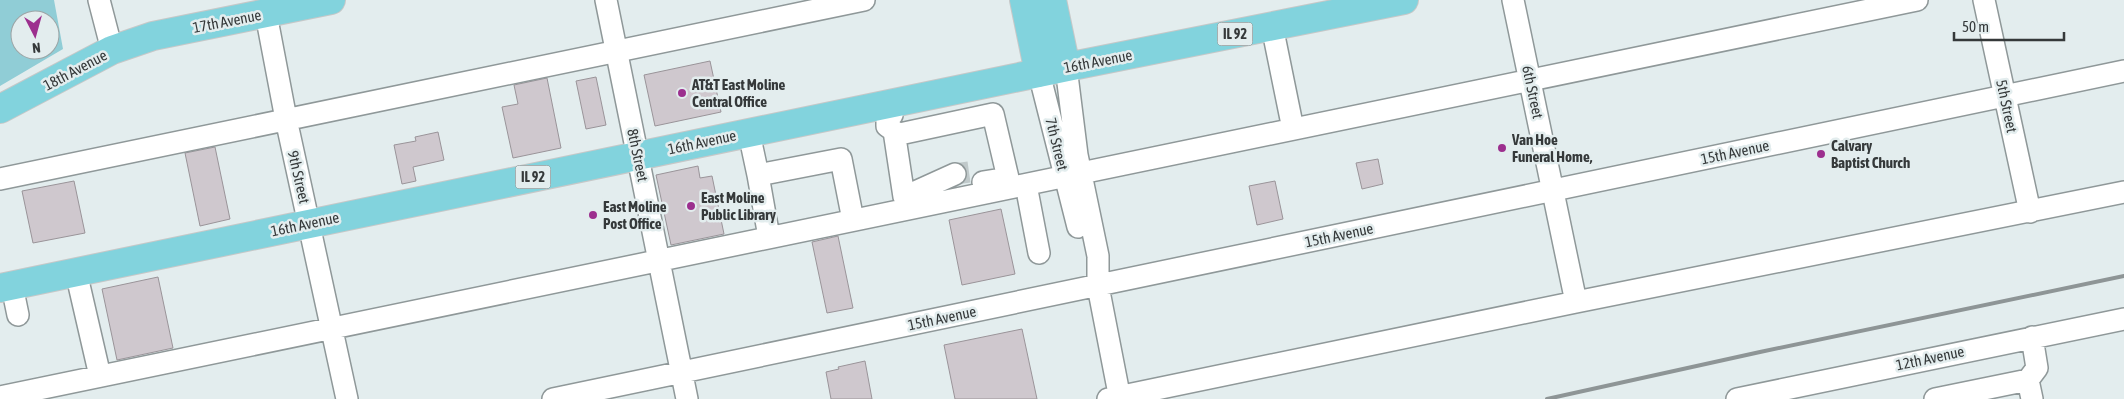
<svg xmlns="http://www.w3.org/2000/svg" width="2124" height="399" font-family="'Asap Condensed',sans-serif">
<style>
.green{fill:#90cdd6;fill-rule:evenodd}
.building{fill:#cfc8ce;stroke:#9a9499}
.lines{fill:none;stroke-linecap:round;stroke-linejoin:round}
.minor-tunnel{stroke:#c0c9ca;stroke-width:21;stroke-dasharray:21 11;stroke-linecap:butt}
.minor-casing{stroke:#8f9899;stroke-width:24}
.major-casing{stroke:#c6c8c8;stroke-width:30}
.minor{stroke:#fff;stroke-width:21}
.major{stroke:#82d3dd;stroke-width:28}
.rail{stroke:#8e9596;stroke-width:4}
.poi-dot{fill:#9c2f8e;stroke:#e3edee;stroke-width:2}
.labels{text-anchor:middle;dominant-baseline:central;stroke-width:5;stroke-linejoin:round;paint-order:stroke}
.shield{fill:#e3edee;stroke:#696f70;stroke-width:1}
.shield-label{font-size:14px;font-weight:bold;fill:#35393a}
.street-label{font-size:15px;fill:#35393a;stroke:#e3edee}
.poi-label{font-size:15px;font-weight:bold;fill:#35393a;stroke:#e3edee;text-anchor:start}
</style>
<rect width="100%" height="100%" fill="#e3edee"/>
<path class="green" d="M 0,0 L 54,0 L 63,49 L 0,86 ZM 20,20 L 50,20 L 50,50 L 20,50 Z"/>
<path class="building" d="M 710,61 L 721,112 L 655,126 L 644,75 Z
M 596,77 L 606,125 L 586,129 L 576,81 Z
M 547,78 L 561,148 L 513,158 L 502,107 L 518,104 L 514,85 Z
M 438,132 L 444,160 L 413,167 L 416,181 L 402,184 L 394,145 L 416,141 L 415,137 Z
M 215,147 L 230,219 L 200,226 L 185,153 Z
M 1378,159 L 1383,184 L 1362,189 L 1356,163 Z
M 698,166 L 700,178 L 712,176 L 724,234 L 671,245 L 656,175 Z
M 74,181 L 85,233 L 33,243 L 22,191 Z
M 1275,181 L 1283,219 L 1257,225 L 1249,186 Z
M 1001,209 L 1015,274 L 962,285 L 949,220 Z
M 838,236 L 853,308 L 827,313 L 812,242 Z
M 158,277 L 173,348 L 117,360 L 102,289 Z
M 1022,329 L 1037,399 L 955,399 L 944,345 Z
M 865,361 L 872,399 L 831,399 L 826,372 L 839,369 L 838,367 Z"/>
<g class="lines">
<path class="minor-tunnel" d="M 955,174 L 969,172"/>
<defs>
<path id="minor" d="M 99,0 L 112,50
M 606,0 L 687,399
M 1513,0 L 1576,302
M 1984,0 L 2030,212
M 266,14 L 286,119 L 347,399
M 1272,26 L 1293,129
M 1066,67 L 1077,155 L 1098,256 L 1098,286 L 1120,399
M 1039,73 L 1078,227
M 892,115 L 887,118 L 887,126 L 894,131 L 904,197 L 929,193
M 749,133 L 758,175
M 895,135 L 993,114 L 1008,178 L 983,182
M 0,179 L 864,0
M 1026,185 L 1039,253
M 913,193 L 955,174
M 769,237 L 758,175 L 841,159 L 853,220
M 76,272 L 100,376
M 12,286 L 18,315
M 2032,337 L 2037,368 L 2028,380 L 2032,399
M 0,397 L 1917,0
M 553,399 L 2124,71
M 1108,399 L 1576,302 L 2124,192
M 1737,399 L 2124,319
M 1935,399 L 2028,380"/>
<path id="major" d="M 1024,0 L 1039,73
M 1052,0 L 1066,67
M 0,109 L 112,50 L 153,36 L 331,0
M 0,288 L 1077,65 L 1404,0"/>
</defs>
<use href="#minor" class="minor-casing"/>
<use href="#major" class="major-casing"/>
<use href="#minor" class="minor"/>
<use href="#major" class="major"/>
<path class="rail" d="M 1547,399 L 1760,352 L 2124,276"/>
</g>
<g class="poi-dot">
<circle cx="682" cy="93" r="5"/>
<circle cx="1502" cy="148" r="5"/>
<circle cx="1821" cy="154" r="5"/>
<circle cx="691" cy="206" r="5"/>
<circle cx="593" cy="215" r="5"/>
</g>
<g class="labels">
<g class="shield">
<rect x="1217.5" y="22.5" width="35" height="23" rx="4"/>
<rect x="515.5" y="165.5" width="35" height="23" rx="4"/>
</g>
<g class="shield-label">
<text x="1235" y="34">IL 92</text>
<text x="533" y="177">IL 92</text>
</g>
<g class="street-label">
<text transform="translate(227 21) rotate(-11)">17th Avenue</text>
<text transform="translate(1098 61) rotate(-11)">16th Avenue</text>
<text transform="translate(75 70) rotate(-28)">18th Avenue</text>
<text transform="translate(1533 92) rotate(78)">6th Street</text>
<text transform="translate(2007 106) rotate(78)">5th Street</text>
<text transform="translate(702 142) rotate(-12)">16th Avenue</text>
<text transform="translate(1057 144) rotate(76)">7th Street</text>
<text transform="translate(1735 152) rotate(-12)">15th Avenue</text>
<text transform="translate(638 155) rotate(78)">8th Street</text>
<text transform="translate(299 177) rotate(77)">9th Street</text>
<text transform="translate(305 224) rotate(-12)">16th Avenue</text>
<text transform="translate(1339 235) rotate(-12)">15th Avenue</text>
<text transform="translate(942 318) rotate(-12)">15th Avenue</text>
<text transform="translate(1930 358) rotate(-12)">12th Avenue</text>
</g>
<g class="poi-label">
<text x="692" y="84">AT&amp;T East Moline<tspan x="692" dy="17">Central Office</tspan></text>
<text x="1512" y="139">Van Hoe<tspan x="1512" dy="17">Funeral Home,</tspan></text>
<text x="1831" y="145">Calvary<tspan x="1831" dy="17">Baptist Church</tspan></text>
<text x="701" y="197">East Moline<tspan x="701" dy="17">Public Library</tspan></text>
<text x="603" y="206">East Moline<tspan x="603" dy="17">Post Office</tspan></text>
</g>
</g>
<g transform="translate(35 35) rotate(174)"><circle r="24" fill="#e3edee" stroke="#9da5a6"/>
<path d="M0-4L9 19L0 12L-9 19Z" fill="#9c2f8e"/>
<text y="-8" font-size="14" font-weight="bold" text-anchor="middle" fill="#35393a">N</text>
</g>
<path d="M1954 32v8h110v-8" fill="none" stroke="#35393a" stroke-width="2.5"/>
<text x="1962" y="32" font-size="15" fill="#35393a" stroke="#e3edee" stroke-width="4" paint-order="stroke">50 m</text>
</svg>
